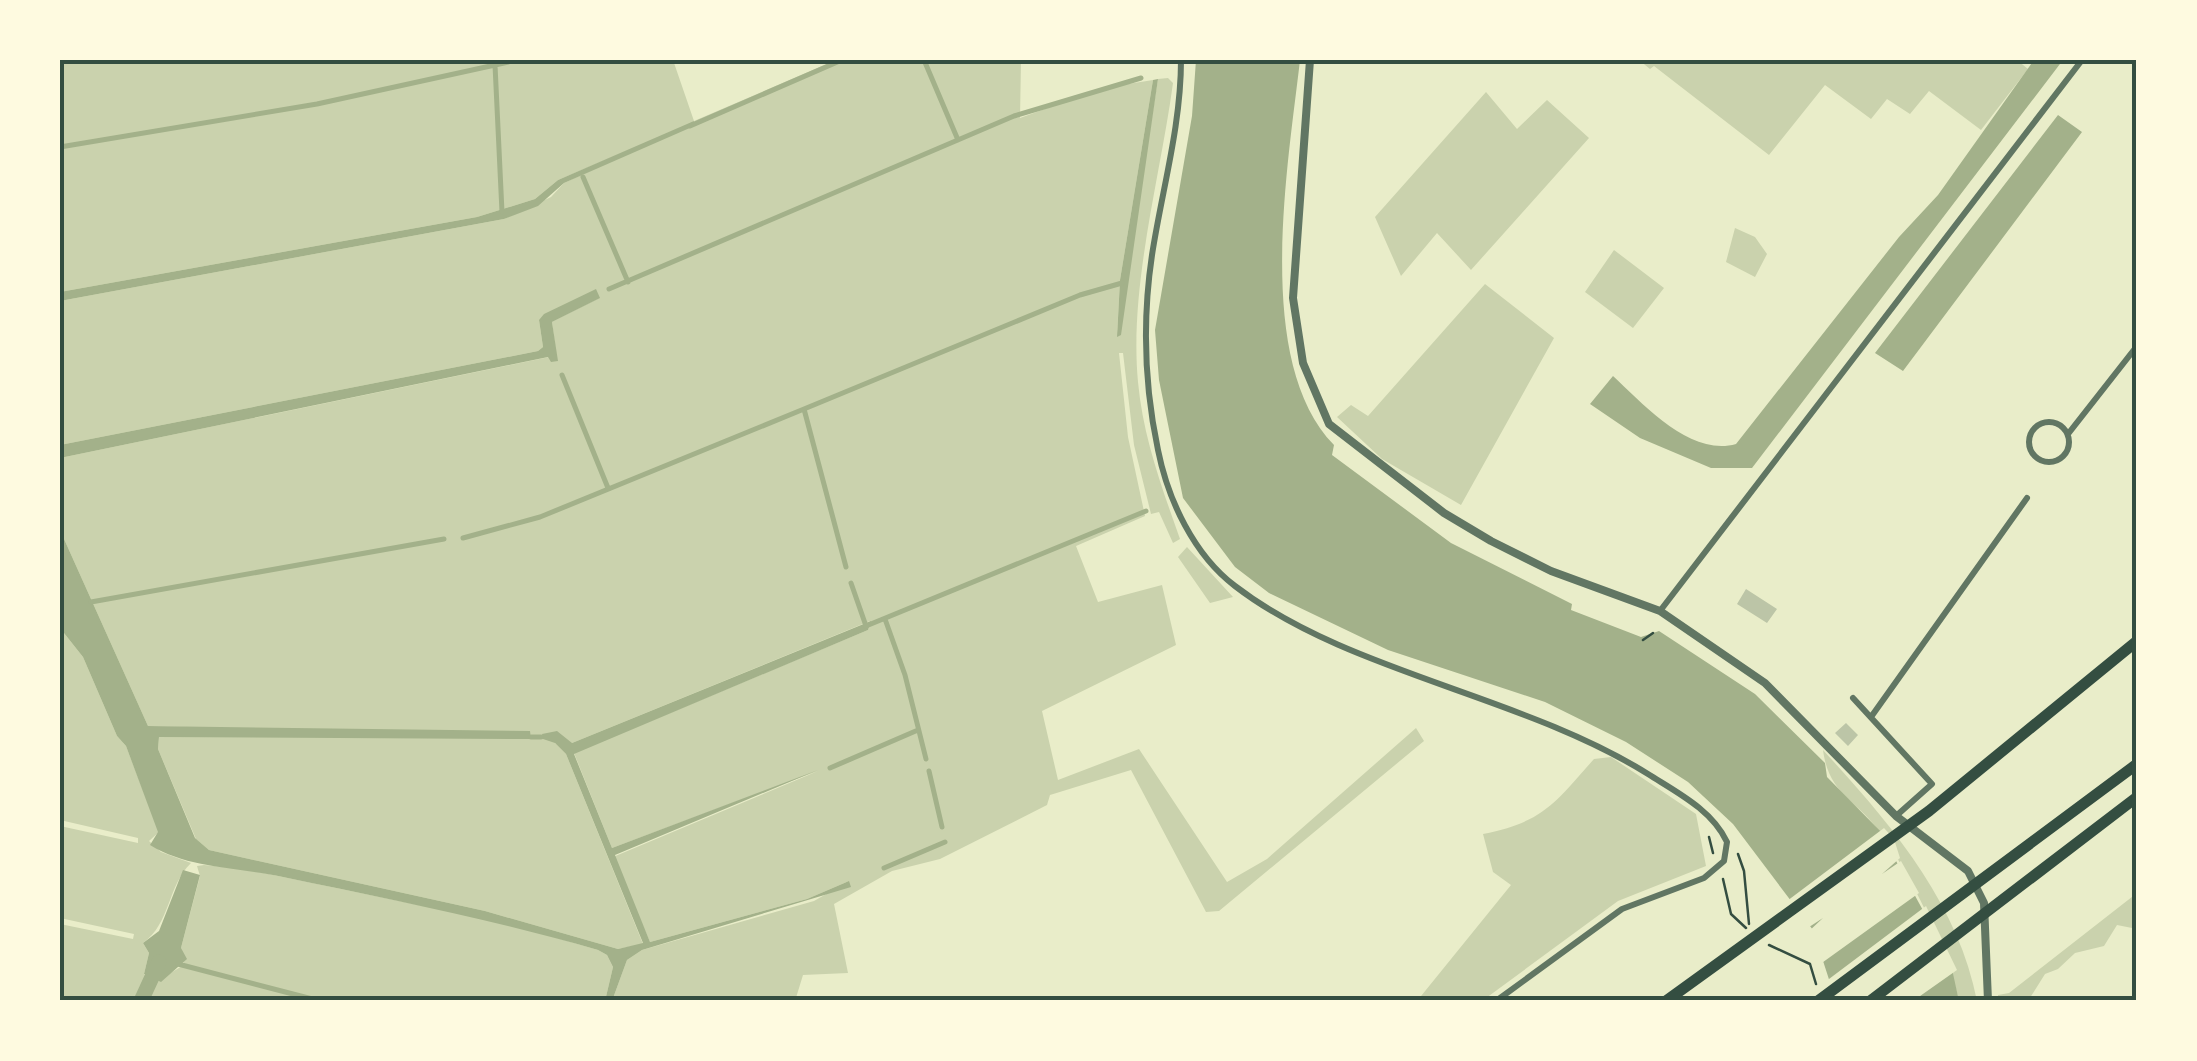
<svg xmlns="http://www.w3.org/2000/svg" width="2197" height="1061" font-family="Commissioner,sans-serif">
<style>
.green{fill:#cad2ad}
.water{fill:#a3b18a}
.pier{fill:#e9edc9}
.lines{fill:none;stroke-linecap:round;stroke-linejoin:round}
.stream{stroke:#a3b18a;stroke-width:5}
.canal{stroke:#a3b18a;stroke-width:15}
.building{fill:#bcc5a7}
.path{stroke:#344e41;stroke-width:2.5}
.minor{stroke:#617663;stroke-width:6}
.tertiary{stroke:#617663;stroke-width:8}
.motorway{stroke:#344e41;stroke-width:11}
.neatline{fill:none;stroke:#344e41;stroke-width:4}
</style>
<rect width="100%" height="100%" fill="#e9edc9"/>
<path class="green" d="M 60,60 L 673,60 L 694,121 L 836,60 L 1021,60 L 1020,118 L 1103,88 L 1153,80 L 1120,280 L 1117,336 L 1158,79 L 1168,78 L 1173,83 C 1160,179 1129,286 1138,382 C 1143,437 1162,488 1180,539 L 1173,543 L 1159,512 L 1151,514 L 1134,445 L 1123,353 L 1119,353 L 1128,437 L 1145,516 L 1076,546 L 1098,602 L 1162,585 L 1176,645 L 1042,711 L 1058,780 L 1139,749 L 1227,882 L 1267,859 L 1416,728 L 1424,741 L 1219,911 L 1206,912 L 1131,770 L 1050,795 L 1047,805 L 940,859 L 892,871 L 834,904 L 848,973 L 803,975 L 795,1001 L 612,1001 L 627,960 L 642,950 L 814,901 L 849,881 L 807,899 L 650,942 L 613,857 L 818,771 L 612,848 L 574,753 L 868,630 L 870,621 L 572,743 L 555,743 L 566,754 L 643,944 L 618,949 L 485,911 L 209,850 L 196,839 L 158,749 L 159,737 L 226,735 L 227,728 L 148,726 L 60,530 L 60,458 L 549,357 L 557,360 L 552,322 L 599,298 L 539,320 L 543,347 L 538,351 L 60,445 L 60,301 L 504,219 L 551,197 L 564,183 L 693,123 L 558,180 L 535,199 L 477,217 L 60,292 Z
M 1639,60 L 2017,60 L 2028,69 L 1981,130 L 1929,91 L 1910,114 L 1887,99 L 1871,119 L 1825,85 L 1769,155 L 1654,66 L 1650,69 Z
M 1486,92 L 1517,129 L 1547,100 L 1589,138 L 1471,270 L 1437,233 L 1401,276 L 1375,217 Z
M 1735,228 L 1755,237 L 1767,254 L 1755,277 L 1726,262 Z
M 1614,250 L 1664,288 L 1633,328 L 1585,292 Z
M 1485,284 L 1554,338 L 1461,505 L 1382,459 L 1337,417 L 1351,405 L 1368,416 Z
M 1187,547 L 1233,597 L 1210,603 L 1178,557 Z
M 60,628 L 83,657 L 117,736 L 126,746 L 159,832 L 149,841 L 161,852 L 191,863 C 167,886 171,923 143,943 L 149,953 L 144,974 L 149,980 L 146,986 L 140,986 L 133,1001 L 60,1001 L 60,924 L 133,939 L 134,934 L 60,918 L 60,826 L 138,843 L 138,838 L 60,820 Z
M 1823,750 C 1889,822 1958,902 1977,1001 L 1959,1001 C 1949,952 1909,871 1879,831 C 1856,799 1829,795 1823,750 Z
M 1611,757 L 1696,814 L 1706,866 L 1618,901 L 1482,1001 L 1417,1001 L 1511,885 L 1493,872 L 1483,834 C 1543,822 1554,804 1594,759 Z
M 204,865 L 244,869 L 506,923 L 598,950 L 607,955 L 613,967 L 605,1001 L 149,1001 L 155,982 L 184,965 L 181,948 L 200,876 L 197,866 Z
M 2137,893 L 2137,929 L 2117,925 L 2104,946 L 2075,953 L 2058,969 L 2045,974 L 2028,1001 L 1998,1001 L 1998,995 L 2009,993 Z"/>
<path class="water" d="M 1196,60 L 1300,60 C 1288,166 1253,362 1334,445 L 1332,455 L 1451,543 L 1572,604 L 1571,610 L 1641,637 L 1659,631 L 1755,694 L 1825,763 L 1827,777 L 1890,841 L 1895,859 L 1950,960 L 1959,1001 L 1836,1001 L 1813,930 L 1733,824 L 1688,782 L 1626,742 L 1545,702 L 1388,650 L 1269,593 L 1235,567 L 1183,498 L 1159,380 L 1155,330 L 1192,116 Z
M 2034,60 L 2063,60 L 1752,468 L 1711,468 L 1640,438 L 1590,404 L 1613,376 C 1644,405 1691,457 1736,444 L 1899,237 L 1938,195 Z
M 1158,79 L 1121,335 L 1117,337 L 1120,280 L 1153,80 Z
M 2058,115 L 2082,132 L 1903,371 L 1875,353 Z
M 694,121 L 692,127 L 564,183 L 538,206 L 504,219 L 60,301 L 60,292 L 477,217 L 535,199 L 558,180 Z
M 596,289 L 600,298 L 552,322 L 558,361 L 551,362 L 548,357 L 60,458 L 60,445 L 538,351 L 543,347 L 539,320 L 544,314 Z
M 60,530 L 148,726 L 530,731 L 531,739 L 159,737 L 158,749 L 195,838 L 209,850 L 485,911 L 618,949 L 643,943 L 566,754 L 555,743 L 543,739 L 542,734 L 557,731 L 572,743 L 871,621 L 868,630 L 574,754 L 612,848 L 818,770 L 615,855 L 650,942 L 807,899 L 849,881 L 851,887 L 642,950 L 627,960 L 612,1001 L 605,1001 L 613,967 L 607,955 L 598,950 C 494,920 389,899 283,877 C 238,867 189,869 150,845 L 158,832 L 126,746 L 117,736 L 83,657 L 60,628 Z
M 183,870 L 200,875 L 181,948 L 187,959 L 161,982 L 144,974 L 149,953 L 143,943 L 159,931 Z"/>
<path class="pier" d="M 1884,828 L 1894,839 L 1900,858 L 1882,874 L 1901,861 L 1919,893 L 1819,965 L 1808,932 L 1823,918 L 1806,929 L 1787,901 Z
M 1926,906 L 1957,970 L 1913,1001 L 1831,1001 L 1825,982 Z"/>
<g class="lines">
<path class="stream" d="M 494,60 L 495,65 L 517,60
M 924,60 L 958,140
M 690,126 L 842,60
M 60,147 L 317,104 L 495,65 L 502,212
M 583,177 L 628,282
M 609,289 L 1014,116 L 1141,78
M 562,375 L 608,488
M 463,538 L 540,517 L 804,409
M 846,567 L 804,409 L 1080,295 L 1122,283
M 851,583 L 866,626 L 1146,511
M 91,602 L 444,539
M 885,619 L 905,675 L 926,759
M 531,737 L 541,737
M 830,768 L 918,730
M 929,771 L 942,827
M 884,868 L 945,842
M 178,964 L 320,1001"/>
<path class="canal" d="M 141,1001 L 159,962"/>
</g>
<path class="building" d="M 1746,589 L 1777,609 L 1767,623 L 1737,604 Z
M 1846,723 L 1858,735 L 1848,746 L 1835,733 Z"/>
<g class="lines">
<path class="path" d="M 1643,640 L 1653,633
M 1709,837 L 1713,853
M 1738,854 L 1744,871 L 1749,924
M 1723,879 L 1731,914 L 1746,928
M 1769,945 L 1810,964 L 1816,984"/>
<path class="minor" d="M 1181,60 C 1181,126 1162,190 1152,255 C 1142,322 1144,384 1158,450 C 1168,500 1194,555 1235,586 C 1348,673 1522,695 1648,774 C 1678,793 1712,810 1727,842 L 1724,861 L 1704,878 L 1622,909 L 1496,1001
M2029 442a20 20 0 1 1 40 0a20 20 0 1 1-40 0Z
M 2068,434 L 2137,346
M 1660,611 L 2082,60
M 1853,698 L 1932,784 L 1896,816
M 1871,717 L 2027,498"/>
<path class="tertiary" d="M 1310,60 L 1293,298 L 1303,363 L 1329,424 L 1444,513 L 1491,541 L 1551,571 L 1660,611 L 1765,683 L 1896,816 L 1968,871 L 1984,903 L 1988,1001"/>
<path class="motorway" d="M 1666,1001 L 1929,811 L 2137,641
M 1818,1001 L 2137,764
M 1870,1001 L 2137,797"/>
</g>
<rect width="2197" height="1061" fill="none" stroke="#fefae0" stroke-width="125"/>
<rect x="62" y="62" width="2072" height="936" class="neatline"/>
</svg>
